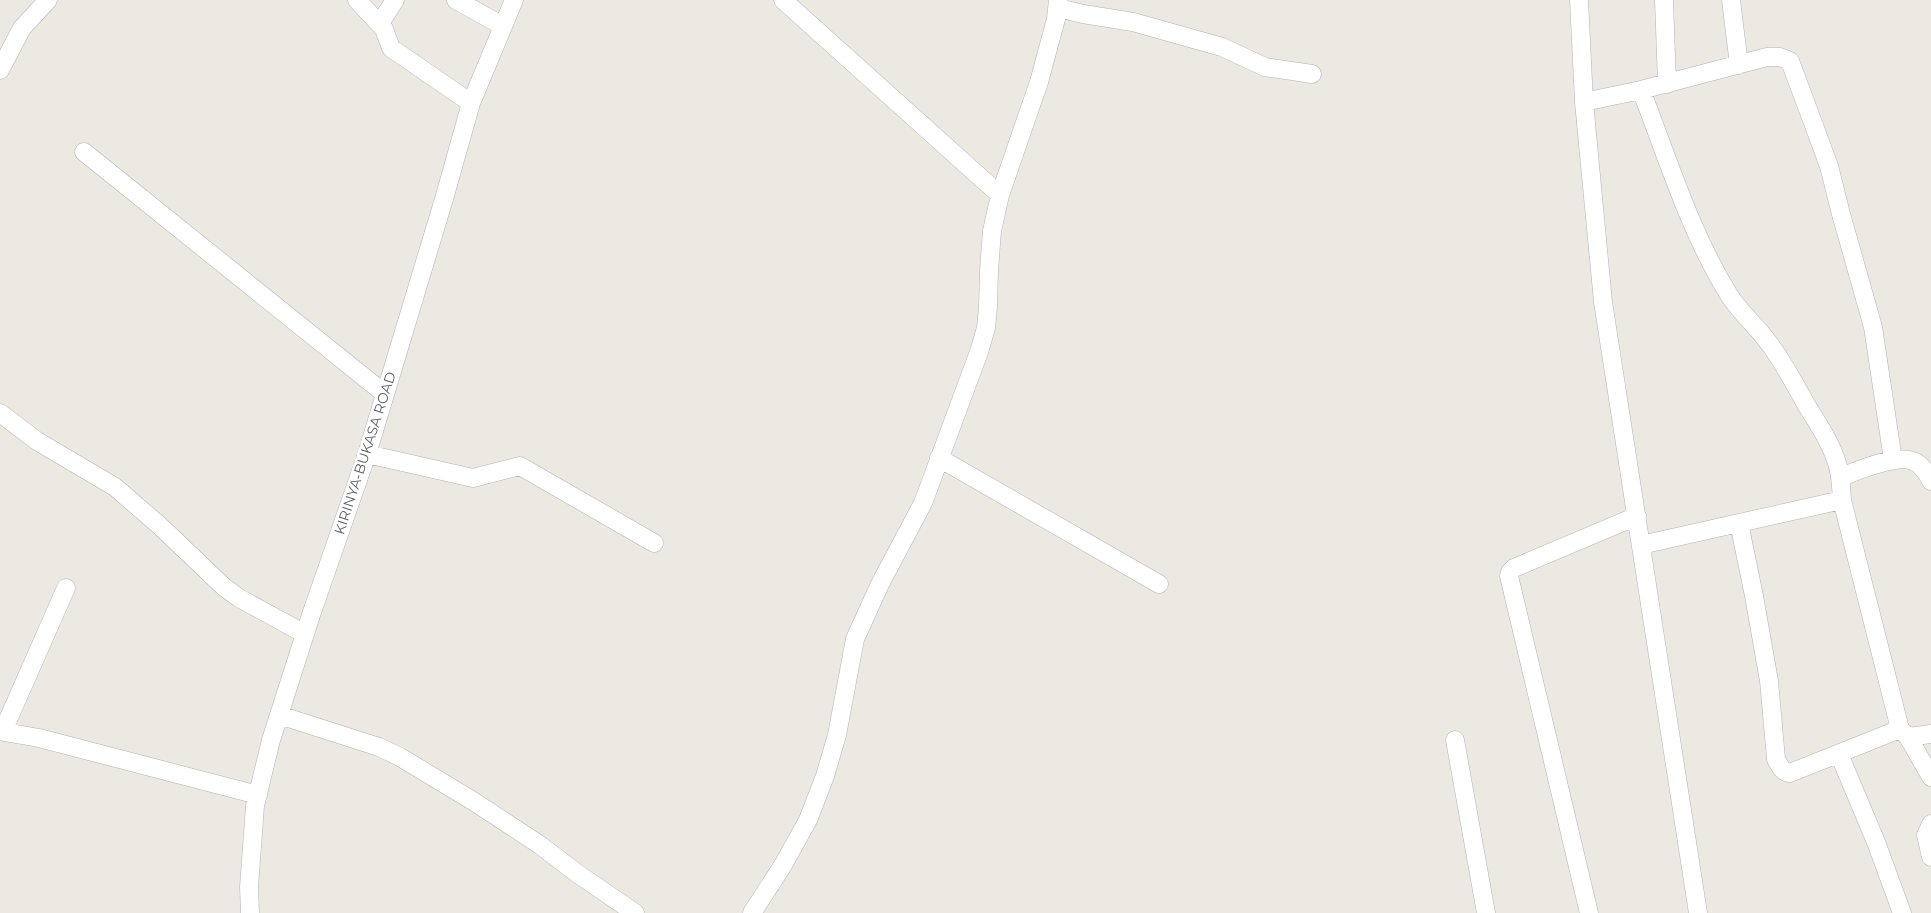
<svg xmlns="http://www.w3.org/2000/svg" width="1931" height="913" font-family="Montserrat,sans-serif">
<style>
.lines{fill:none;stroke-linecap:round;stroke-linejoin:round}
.minor-casing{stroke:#b0b3b7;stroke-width:19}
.minor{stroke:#fff;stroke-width:18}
.labels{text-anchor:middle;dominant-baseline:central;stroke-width:5;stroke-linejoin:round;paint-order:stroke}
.street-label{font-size:14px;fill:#5b5f62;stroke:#fff}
</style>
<rect width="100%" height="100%" fill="#ece9e3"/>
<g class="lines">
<defs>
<path id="minor" d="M 357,0 L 384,29 L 391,48 L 471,103
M 456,0 L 503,26
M 783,0 L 1000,195
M 1579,0 L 1584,102 L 1603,302 L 1698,913
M 1664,0 L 1667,84
M 1731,0 L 1739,65
M 1058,8 L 1083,14 L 1133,22 L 1222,47 L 1265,67 L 1312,74
M 380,23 L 395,0
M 0,70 L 22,28 L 48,0
M 1641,90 C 1668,159 1690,232 1729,295 C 1739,311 1754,324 1765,338 C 1782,359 1794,383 1807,406 C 1818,424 1831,443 1837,463 C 1841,475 1841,487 1842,500 L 1900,729 L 1790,773 C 1783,773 1779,765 1776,759 L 1769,681 L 1754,596 L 1739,523
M 1584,102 L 1641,90 L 1767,57 L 1780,57 L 1790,61 L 1829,166 L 1841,214 L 1873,327 L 1893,460
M 84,152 L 385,394
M 0,413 L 37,441 L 115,487 L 160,526 L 224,587 L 239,598 L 305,634
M 367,454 L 473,478 L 520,466 L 654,543
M 939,458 L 1159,584
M 1841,477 C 1857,471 1896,454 1913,461 C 1921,464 1927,473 1931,481
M 1641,545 L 1842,500
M 279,715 L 379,747 L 400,757 L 473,801 L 540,845 L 578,874 L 635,913
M 1900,729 L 1908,737 L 1931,777
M 0,731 L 39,738 L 258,795
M 3,731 L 66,588
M 1908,737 L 1931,734
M 1455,740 L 1486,913
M 1839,754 L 1876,842 L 1902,913
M 1931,824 L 1926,835 L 1931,857
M 250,913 L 249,887 L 255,806 L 271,740 L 312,612 L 367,454 L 444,199 L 471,103 L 514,0
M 752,913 L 783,865 L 808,820 L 825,776 L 837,735 L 855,639 L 880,584 L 923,503 L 979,352 L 986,328 L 988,307 L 989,270 L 992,231 L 1000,195 L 1039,82 L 1056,19 L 1058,0
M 1589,913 L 1509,576 L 1510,572 L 1514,568 L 1637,516"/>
</defs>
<use href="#minor" class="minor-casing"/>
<use href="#minor" class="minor"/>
</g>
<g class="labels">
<g class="street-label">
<text transform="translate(365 453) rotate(-72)">KIRINYA-BUKASA ROAD</text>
</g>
</g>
</svg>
